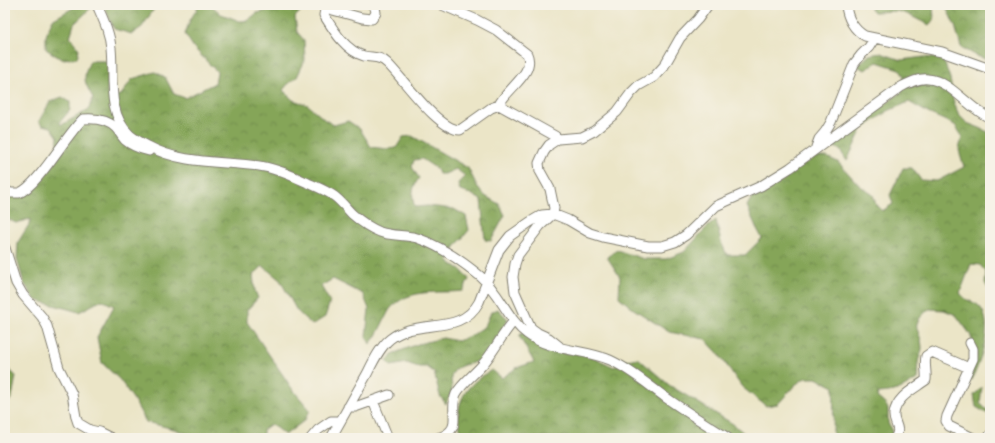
<svg xmlns="http://www.w3.org/2000/svg" width="995" height="443" font-family="'Gentium Book Plus',serif">
<style>
.forest{fill:url(#forest-crowns);stroke:#50603a}
.lines{fill:none;stroke-linecap:round;stroke-linejoin:round}
.minor-casing{stroke:#848072;stroke-width:11}
.minor{stroke:#fff;stroke-width:9}
</style>
<defs>
<pattern id="forest-crowns" width="20" height="18" patternUnits="userSpaceOnUse"><rect width="20" height="18" fill="#85a559"/><path d="M2 6a3 3 0 1 1 6 0M12 15a3 3 0 1 1 6 0" fill="none" stroke="#6c8649"/></pattern>
</defs>
<rect width="100%" height="100%" fill="#f7f3e8"/>
<filter id="ink" filterUnits="userSpaceOnUse"><feTurbulence type="fractalNoise" baseFrequency=".025" numOctaves="2"/><feDisplacementMap in="SourceGraphic" scale="8" xChannelSelector="R" yChannelSelector="G"/><feConvolveMatrix kernelMatrix="1 2 1 2 8 2 1 2 1" color-interpolation-filters="sRGB"/></filter>
<filter id="wash" filterUnits="userSpaceOnUse"><feTurbulence type="fractalNoise" baseFrequency=".012" numOctaves="4" result="noise"/><feDisplacementMap in="SourceGraphic" scale="16" xChannelSelector="R" yChannelSelector="G"/><feGaussianBlur stdDeviation="0.9" result="paint"/><feColorMatrix in="noise" values="0 0 0 0 0 0 0 0 0 0 0 0 0 0 0 0 0 1.4 0 .05"/><feComposite in="paint" operator="in"/></filter>
<g filter="url(#wash)">
<rect width="100%" height="100%" fill="#ebe5c7"/>
<path class="forest" d="M 78,5 L 158,5 L 156,6 L 142,27 L 132,34 L 114,29 L 104,6 L 91,8 L 74,24 L 70,37 L 79,49 L 77,58 L 61,59 L 46,49 L 46,36 L 52,20 Z
M 197,5 L 211,5 L 221,14 L 240,21 L 248,20 L 257,13 L 266,11 L 270,5 L 302,5 L 302,10 L 295,17 L 297,32 L 304,40 L 305,60 L 297,77 L 287,85 L 283,90 L 293,100 L 308,105 L 325,120 L 334,125 L 348,121 L 360,129 L 371,147 L 387,149 L 396,148 L 403,137 L 412,136 L 468,168 L 477,186 L 485,196 L 499,204 L 505,215 L 491,241 L 485,240 L 481,200 L 471,194 L 460,191 L 458,183 L 465,176 L 456,169 L 445,174 L 439,174 L 437,169 L 422,159 L 414,160 L 412,167 L 419,178 C 412,188 411,196 415,207 L 428,206 L 454,209 L 466,216 L 469,230 L 455,247 L 448,261 L 461,270 L 469,279 L 463,291 C 437,294 410,287 390,309 C 388,312 386,317 384,320 C 380,329 376,337 370,344 L 366,336 L 369,309 L 363,294 L 333,279 L 321,286 L 330,302 L 325,317 L 312,325 L 297,311 L 280,280 L 263,266 L 253,275 L 255,291 L 258,298 L 247,310 L 247,322 L 293,390 L 310,410 L 305,420 L 285,435 L 271,424 L 263,430 L 263,438 L 198,438 L 174,429 L 146,422 L 134,400 L 120,380 L 102,363 L 97,337 L 114,306 L 102,300 L 79,312 L 35,300 L 24,283 L 17,259 L 18,242 L 30,223 L 30,219 L 16,223 L 7,219 L 5,214 L 5,190 L 23,195 L 57,146 L 58,137 L 51,127 L 42,125 L 39,121 L 50,102 L 62,97 L 70,102 L 70,110 L 60,122 L 61,125 L 88,110 L 93,98 C 84,81 82,79 90,61 L 106,61 L 108,64 L 107,93 L 110,97 L 121,95 L 132,79 L 155,72 L 165,77 L 174,94 L 185,98 L 215,83 L 217,72 L 194,48 L 185,34 L 190,20 L 197,9 Z
M 868,5 L 933,5 L 934,19 L 929,25 L 907,14 L 897,11 L 874,12 Z
M 945,5 L 990,5 L 990,61 L 977,56 L 961,47 L 955,26 Z
M 881,53 L 901,60 L 924,57 L 943,59 L 950,78 L 953,99 L 958,114 L 967,123 L 980,128 L 990,133 L 990,292 L 985,283 L 986,272 L 980,265 L 971,264 L 960,293 C 968,304 974,300 980,307 C 995,325 980,361 972,380 L 969,377 L 975,349 L 970,334 L 956,315 L 944,310 L 929,309 C 907,328 921,327 922,348 C 922,354 918,358 918,363 C 917,368 918,373 917,379 C 902,389 896,392 878,393 L 877,397 L 886,405 L 888,409 L 888,423 L 895,438 L 834,438 L 833,433 L 834,387 L 816,378 L 805,378 L 795,385 L 778,404 L 766,406 L 742,387 L 718,353 L 705,339 L 669,332 L 632,308 L 619,297 L 620,277 L 607,257 L 617,250 L 644,259 L 666,259 L 684,252 L 706,228 L 716,220 L 721,242 L 727,255 L 745,255 L 762,238 L 756,227 L 747,206 L 752,197 L 764,192 L 782,181 L 799,167 L 816,157 L 827,157 L 838,162 L 859,185 L 873,195 L 876,205 L 882,211 L 893,204 L 890,195 L 903,168 L 912,168 L 921,180 L 937,181 L 964,167 L 959,150 L 962,136 L 955,125 L 928,113 L 909,102 L 888,111 L 862,129 L 847,161 L 840,150 L 830,144 L 882,107 L 901,92 L 904,76 L 899,69 L 877,62 L 865,70 L 857,66 L 869,55 Z
M 498,309 L 508,319 C 502,330 494,352 483,359 C 475,364 461,363 454,371 C 449,377 452,383 452,389 C 451,394 448,399 446,404 L 440,396 L 434,372 L 427,367 L 418,367 L 407,363 L 391,366 L 386,361 L 395,353 L 418,344 L 443,338 L 458,341 L 474,334 L 485,326 L 491,312 Z
M 522,333 L 595,358 L 614,367 L 627,360 L 638,358 L 669,385 L 733,424 L 750,438 L 463,438 C 451,406 464,385 492,370 L 502,378 L 516,368 L 534,362 L 519,336 Z
M 5,358 L 8,368 L 16,376 L 12,397 L 5,408 Z
M 982,387 L 980,403 L 987,410 L 990,409 L 990,419 L 988,414 L 976,407 L 974,395 Z"/>
</g>
<g filter="url(#ink)">
<g class="lines">
<defs>
<path id="minor" d="M 97,5 C 103,19 110,33 111,48 C 114,77 106,113 130,135 C 135,139 142,143 148,146 C 185,166 226,160 265,167 C 280,170 295,177 308,183 C 317,187 327,191 334,196 C 341,201 346,208 352,214 C 360,221 370,228 380,232 C 391,236 405,235 417,238 C 438,245 463,262 480,276 C 500,293 508,320 527,334 C 549,351 585,349 610,360 C 630,369 647,384 665,397 C 685,411 707,425 728,438
M 372,5 L 375,7 L 376,13 L 372,19 L 362,18 L 329,9 L 325,10 L 324,15 C 334,31 345,50 364,56 C 373,58 380,56 387,63 C 403,78 438,130 460,130 L 491,108 L 499,105 L 555,136 L 558,139
M 442,5 L 477,20 L 496,30 L 527,54 C 536,73 506,89 499,105
M 846,5 C 847,18 854,30 865,36 L 942,52 L 990,69
M 816,147 L 819,139 L 825,132 L 831,122 L 854,64 L 861,55 L 869,47 L 874,39
M 5,189 L 10,193 C 13,193 17,193 19,193 C 37,187 67,134 83,119 C 94,118 107,119 116,128 C 119,131 122,137 125,140 C 132,146 141,149 149,151
M 5,248 L 16,283 L 23,295 L 42,317 L 47,326 L 59,368 L 72,394 L 76,417 L 78,423 L 90,430 L 99,432 L 111,438
M 970,343 L 973,349 L 973,359 L 947,416 L 946,421 L 949,426 L 973,438
M 559,346 L 549,338 L 538,333 L 531,328 L 515,292 L 513,277 L 515,264 L 518,255 L 540,226 L 553,214 L 554,208 L 550,189 L 540,171 L 539,163 L 544,152 L 549,145 L 558,139 L 582,137 L 594,131 L 617,112 L 631,93 L 638,86 L 654,77 L 664,66 L 680,38 L 698,19 L 708,5
M 373,401 L 388,438
M 348,407 L 355,407 L 389,395
M 311,438 L 318,430 L 331,421 L 340,421
M 331,438 C 343,417 355,395 367,374 C 373,362 380,347 390,339 C 418,317 460,337 479,302 L 499,250 L 510,236 L 530,222 L 542,215 L 553,214 L 568,220 L 590,233 L 603,237 L 648,246 L 662,246 L 675,242 L 686,235 L 716,206 L 761,186 L 790,168 L 901,87 C 909,83 918,78 928,79 C 950,80 970,110 990,118
M 438,438 C 465,429 448,413 456,394 C 461,384 476,373 483,364 C 495,350 502,334 514,321
M 895,438 C 902,428 893,423 894,414 C 896,397 914,389 926,380 C 927,372 924,364 926,356 L 932,352 L 969,368
M 988,438 L 990,435"/>
</defs>
<use href="#minor" class="minor-casing"/>
<use href="#minor" class="minor"/>
</g>
</g>
<rect width="995" height="443" fill="none" stroke="#f7f3e8" stroke-width="20"/>
</svg>
